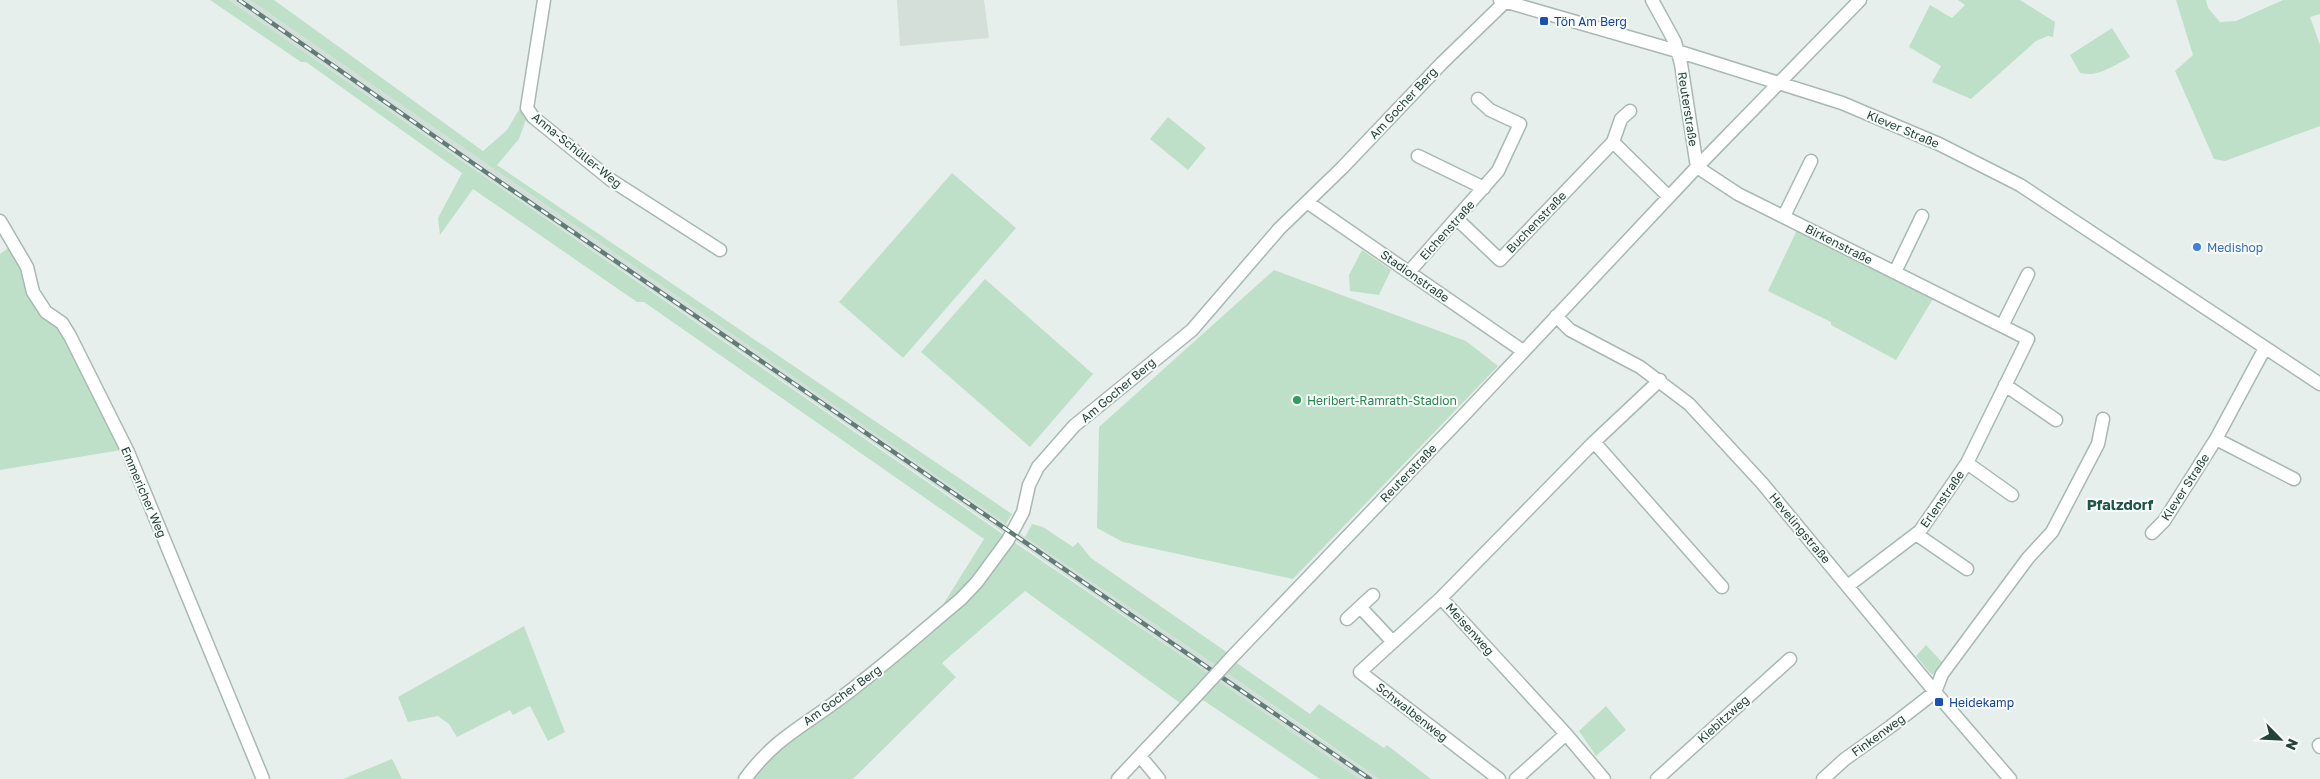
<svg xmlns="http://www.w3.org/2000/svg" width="2320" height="779" font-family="'Golos Text',sans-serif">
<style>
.built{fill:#d4dfda}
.green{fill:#bfe0c8}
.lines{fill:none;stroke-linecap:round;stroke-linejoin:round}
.minor-casing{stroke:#a8b8b2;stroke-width:15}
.minor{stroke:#fff;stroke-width:12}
.rail-casing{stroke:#5f7d75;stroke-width:4.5}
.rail{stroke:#f7fbf9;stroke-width:2.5;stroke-dasharray:8;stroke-linecap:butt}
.minor-bridge-casing{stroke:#a8b8b2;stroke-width:15;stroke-linecap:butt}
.minor-bridge{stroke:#fff;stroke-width:12}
.transit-dot{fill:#1a4fb4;stroke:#f7fbf9;stroke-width:2}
.shop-dot{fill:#3f7fe0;stroke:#f7fbf9;stroke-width:2}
.leisure-dot{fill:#2e9e5b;stroke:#f7fbf9;stroke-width:2}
.labels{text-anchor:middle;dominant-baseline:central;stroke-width:4;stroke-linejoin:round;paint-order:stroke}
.transit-label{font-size:12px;fill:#164399;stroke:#f7fbf9;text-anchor:start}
.street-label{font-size:12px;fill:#24423a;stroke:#f7fbf9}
.shop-label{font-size:12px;fill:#366cbe;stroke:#f7fbf9;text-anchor:start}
.leisure-label{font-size:12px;fill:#27864d;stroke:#f7fbf9;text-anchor:start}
.quarter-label{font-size:15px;font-weight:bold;fill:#1f5548;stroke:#f7fbf9}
</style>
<rect width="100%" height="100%" fill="#e6efeb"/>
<path class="built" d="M 229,0 L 250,0 L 1012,528 L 1217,666 L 1209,674 Z
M 897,0 L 984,0 L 989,38 L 900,46 Z
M 1224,671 L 1316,736 L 1379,779 L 1360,779 L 1217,680 Z"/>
<path class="green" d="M 210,0 L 229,0 L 1007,537 L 985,569 L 939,611 L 984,539 L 644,302 L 637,302 L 473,189 L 440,235 L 438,218 L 462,173 L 306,62 L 301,62 Z
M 250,0 L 274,0 L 483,151 L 507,130 L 520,108 L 528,114 L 519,139 L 497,165 L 1012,514 L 1006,524 Z
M 1958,0 L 2020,0 L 2055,22 L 2053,37 L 2048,36 L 2036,41 L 1971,99 L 1932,82 L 1941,66 L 1909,47 L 1930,5 L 1952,18 L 1965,5 Z
M 2176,0 L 2206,0 L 2208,8 L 2220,22 L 2236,21 L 2283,0 L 2320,0 L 2320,14 L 2310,17 L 2320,45 L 2320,126 L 2225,161 L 2214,159 L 2175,71 L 2193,55 Z
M 2112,28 L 2130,57 C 2115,65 2097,78 2080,73 L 2070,55 Z
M 1168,117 L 1206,148 L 1188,170 L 1150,139 Z
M 952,173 L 1016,228 L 903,358 L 839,302 Z
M 1797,230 L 1861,261 L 1933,299 L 1896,360 L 1831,325 L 1831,322 L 1768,291 Z
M 8,248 C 29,277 42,310 65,337 L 121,450 L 0,470 L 0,254 Z
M 1362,250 L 1391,270 L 1379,295 L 1350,291 L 1349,275 Z
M 1274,270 L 1466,341 L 1498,366 L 1293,579 L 1123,542 L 1097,528 L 1099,427 Z
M 985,279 L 1093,374 L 1030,447 L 921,352 Z
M 1032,524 L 1043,527 L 1073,547 L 1078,542 L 1091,558 L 1228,653 L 1217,666 L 1025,537 Z
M 1011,540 L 1209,674 L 1180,703 L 1025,591 L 942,663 L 956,677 L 853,779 L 747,779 L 763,758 L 898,655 Z
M 524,626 L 565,732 L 548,741 L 530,706 L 513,715 L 510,710 L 457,737 L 449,724 L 438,716 L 408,722 L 398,697 Z
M 1926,645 L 1943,663 L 1934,674 L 1931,674 L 1916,656 Z
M 1234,661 L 1310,714 L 1319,704 L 1384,748 L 1387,745 L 1431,779 L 1379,779 L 1224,671 Z
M 1217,680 L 1360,779 L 1320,779 L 1200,698 Z
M 1606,706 L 1626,730 L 1596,756 L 1579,731 Z
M 392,759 L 402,779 L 343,779 Z"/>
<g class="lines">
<defs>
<path id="minor" d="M 544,0 L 527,108 L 533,117 L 611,180 L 720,250
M 1500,0 L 1677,51 L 1842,103 L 1939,144 L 2020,185 L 2320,384
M 1652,0 L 1675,42 L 1681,64 L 1697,167
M 1613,142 L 1621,119 L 1630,111
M 1418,156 L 1484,188
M 1697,167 L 1738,194 L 2028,339 L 1967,463 L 1920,531 L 1849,585
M 1307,202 L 1523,351
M 1784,216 L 1811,161
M 1457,219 L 1500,260 L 1613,142 L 1669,197
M 0,221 L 27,267 L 33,292 L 46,312 L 62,323 L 70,336 L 128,452 L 263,779
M 1409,272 L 1498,171 L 1520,124 L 1490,110 L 1478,99
M 1895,272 L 1922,216
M 1556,316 L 1570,330 L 1640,367 L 1689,404 L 1762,483 L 1935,692 L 2010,779
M 2002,326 L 2028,274
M 2005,385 L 2056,420
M 2216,439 L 2294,479
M 1594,442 L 1722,587
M 1967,463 L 2012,495
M 2152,533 L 2164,521 L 2216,439 L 2265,348
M 1916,534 L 1967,569
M 1441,598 L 1566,734 L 1604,779
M 1361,608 L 1393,642
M 1347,619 L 1373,595
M 1232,657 L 1462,417 L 1697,167 L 1860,0
M 2319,745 L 2320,747
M 1140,756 L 1159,779
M 745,779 C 773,741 798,729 834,703 C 878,671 919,634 961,599 L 977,582 L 1008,540 L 1023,512 L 1029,485 L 1038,467 L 1074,426 L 1192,330 L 1279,229 L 1342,168 L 1442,63 L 1505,2
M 1118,779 L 1197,695
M 1499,779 L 1360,672 L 1441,598 L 1594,442 L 1660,380
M 1516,779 L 1566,734
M 1657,779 L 1790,659
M 1823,779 L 1845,759 L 1890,727 L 1935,692 L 1942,674 L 2028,558 L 2052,532 L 2098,444 L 2103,419"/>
</defs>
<use href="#minor" class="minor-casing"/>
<use href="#minor" class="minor"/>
<defs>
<path id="rail" d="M 239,0 L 477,166 L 1370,779"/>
</defs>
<use href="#rail" class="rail-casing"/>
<use href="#rail" class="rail"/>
<defs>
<path id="minor-bridge" d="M 1197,695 L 1232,657"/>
</defs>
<use href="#minor-bridge" class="minor-bridge-casing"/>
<use href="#minor-bridge" class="minor-bridge"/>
</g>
<g class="transit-dot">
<rect x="1539" y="16" width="10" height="10" rx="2.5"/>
<rect x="1934" y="697" width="10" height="10" rx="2.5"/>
</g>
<circle class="shop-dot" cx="2197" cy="247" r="5"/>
<circle class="leisure-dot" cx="1297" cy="400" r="5"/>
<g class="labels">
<g class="transit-label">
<text x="1554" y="21">Tön Am Berg</text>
<text x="1949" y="702">Heidekamp</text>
</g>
<g class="street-label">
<text transform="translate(1403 103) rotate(-47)">Am Gocher Berg</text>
<text transform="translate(1688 109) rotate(81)">Reuterstraße</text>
<text transform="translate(1903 129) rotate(23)">Klever Straße</text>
<text transform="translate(577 150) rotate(39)">Anna-Schüller-Weg</text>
<text transform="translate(1536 222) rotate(-46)">Buchenstraße</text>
<text transform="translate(1447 230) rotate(-48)">Eichenstraße</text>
<text transform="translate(1839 244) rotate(27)">Birkenstraße</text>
<text transform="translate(1415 276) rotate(35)">Stadionstraße</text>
<text transform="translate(1118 390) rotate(-40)">Am Gocher Berg</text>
<text transform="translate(1408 473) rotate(-46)">Reuterstraße</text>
<text transform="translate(2185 487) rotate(-57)">Klever Straße</text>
<text transform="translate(144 492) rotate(67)">Emmericher Weg</text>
<text transform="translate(1942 499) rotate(-55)">Erlenstraße</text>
<text transform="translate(1800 528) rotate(50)">Hevelingstraße</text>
<text transform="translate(1470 629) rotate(48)">Meisenweg</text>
<text transform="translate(842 695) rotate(-36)">Am Gocher Berg</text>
<text transform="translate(1412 712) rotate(38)">Schwalbenweg</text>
<text transform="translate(1723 719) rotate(-42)">Kiebitzweg</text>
<text transform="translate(1878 735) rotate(-36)">Finkenweg</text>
</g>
<g class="shop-label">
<text x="2207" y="247">Medishop</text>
</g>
<g class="leisure-label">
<text x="1307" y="400">Heribert-Ramrath-Stadion</text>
</g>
<g class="quarter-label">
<text x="2120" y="504">Pfalzdorf</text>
</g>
</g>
<g transform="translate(2280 739) rotate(114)" stroke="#f7fbf9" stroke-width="4" paint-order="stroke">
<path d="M0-4L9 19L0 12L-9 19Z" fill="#24423a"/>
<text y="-8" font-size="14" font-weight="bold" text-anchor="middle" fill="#24423a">N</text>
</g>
</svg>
